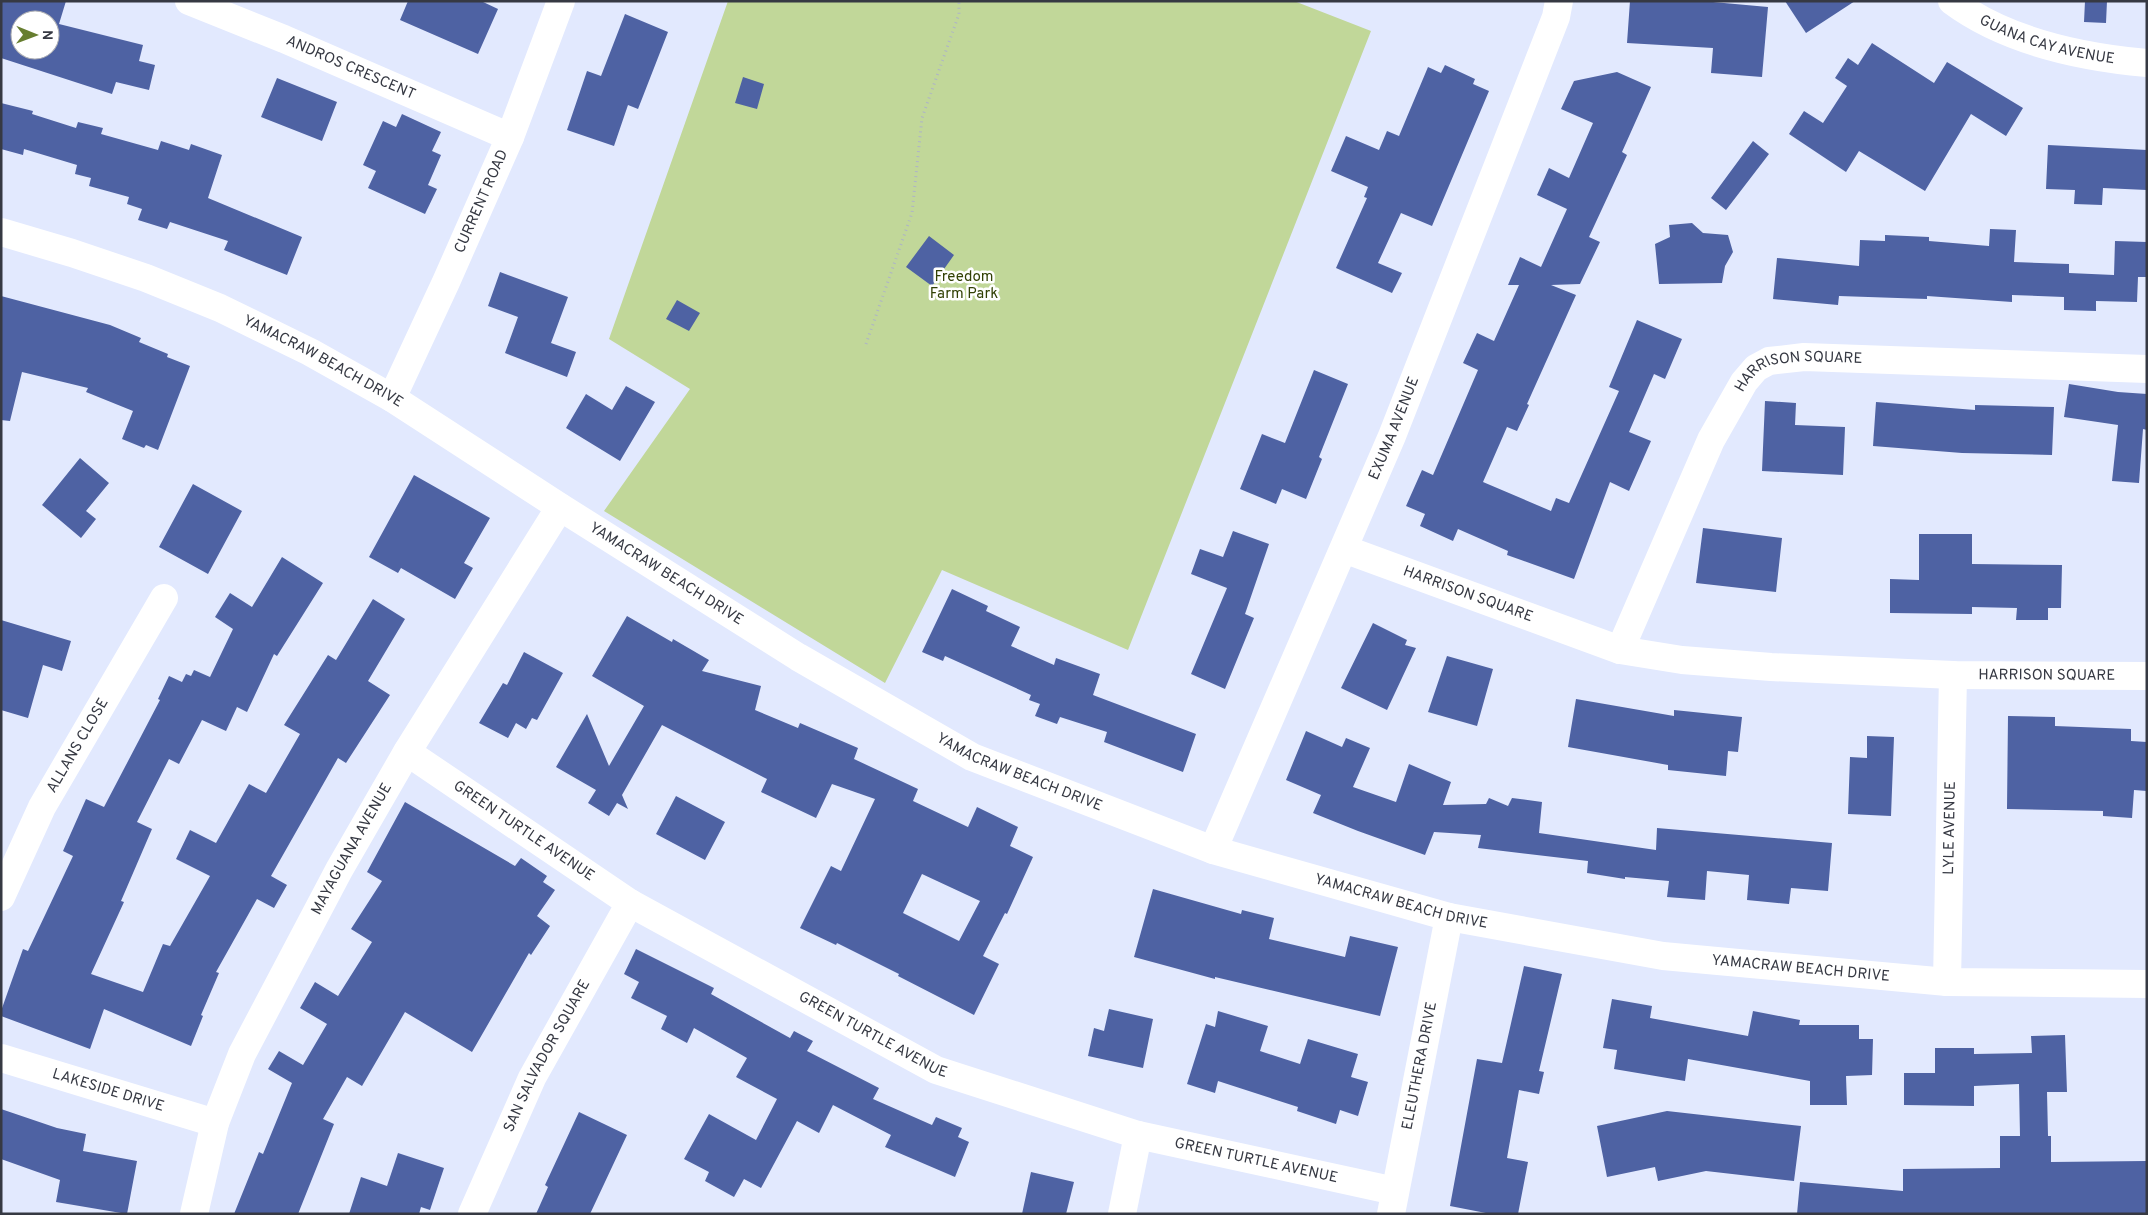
<svg xmlns="http://www.w3.org/2000/svg" width="2148" height="1215" font-family="Overpass,sans-serif">
<style>
.green{fill:#c1d799}
.building{fill:#4e62a3;fill-rule:evenodd}
.lines{fill:none;stroke-linecap:round;stroke-linejoin:round}
.path{stroke:#aeb4c6;stroke-width:3;stroke-dasharray:1 4;stroke-linecap:butt}
.minor{stroke:#fff;stroke-width:28}
.labels{text-anchor:middle;dominant-baseline:central;stroke-width:5;stroke-linejoin:round;paint-order:stroke}
.street-label{font-size:15px;fill:#363943;stroke:#fff}
.park-label{font-size:15px;fill:#314004;stroke:#fff}
</style>
<rect width="100%" height="100%" fill="#e2e9fe"/>
<path class="green" d="M 728,1 L 1294,1 L 1371,31 L 1128,650 L 942,570 L 885,683 L 604,511 L 690,389 L 609,339 Z"/>
<path class="building" d="M 1,1 L 66,1 L 59,24 L 143,45 L 139,61 L 155,65 L 149,90 L 116,82 L 112,94 L 1,58 ZM 20,20 L 50,20 L 50,50 L 20,50 Z
M 408,1 L 481,1 L 498,9 L 478,54 L 400,20 Z
M 1630,1 L 1702,1 L 1768,7 L 1762,77 L 1711,73 L 1713,48 L 1627,43 Z
M 1785,1 L 1855,1 L 1806,33 Z
M 2085,1 L 2107,1 L 2106,23 L 2084,22 Z
M 625,14 L 668,32 L 638,109 L 628,105 L 614,146 L 567,130 L 587,71 L 601,76 Z
M 1872,43 L 1934,83 L 1947,62 L 2023,108 L 2006,136 L 1971,114 L 1925,191 L 1859,151 L 1846,172 L 1789,134 L 1804,111 L 1823,123 L 1847,86 L 1835,78 L 1848,58 L 1858,65 Z
M 1445,65 L 1475,79 L 1473,84 L 1489,91 L 1432,226 L 1401,213 L 1378,263 L 1402,273 L 1392,293 L 1336,268 L 1367,198 L 1364,197 L 1368,187 L 1331,171 L 1346,136 L 1379,150 L 1387,131 L 1399,136 L 1428,67 L 1441,73 Z
M 1617,72 L 1651,87 L 1622,152 L 1627,155 L 1589,237 L 1600,242 L 1580,284 L 1551,285 L 1576,295 L 1527,404 L 1529,405 L 1517,431 L 1507,427 L 1483,482 L 1551,511 L 1556,498 L 1569,503 L 1619,391 L 1609,387 L 1637,320 L 1682,339 L 1665,379 L 1654,374 L 1629,432 L 1651,441 L 1629,491 L 1610,482 L 1574,579 L 1507,555 L 1508,551 L 1458,529 L 1453,541 L 1420,526 L 1425,514 L 1406,506 L 1422,470 L 1433,475 L 1478,370 L 1463,363 L 1477,333 L 1494,341 L 1519,285 L 1508,285 L 1520,257 L 1541,267 L 1567,209 L 1537,195 L 1549,168 L 1569,178 L 1593,123 L 1561,109 L 1574,81 Z
M 743,77 L 764,84 L 757,109 L 735,103 Z
M 277,78 L 337,102 L 322,141 L 261,117 Z
M 1,103 L 33,111 L 32,114 L 76,128 L 78,122 L 103,128 L 101,134 L 158,150 L 161,141 L 189,150 L 191,144 L 222,155 L 208,198 L 302,237 L 287,275 L 224,250 L 228,241 L 170,222 L 167,229 L 138,220 L 142,209 L 127,204 L 129,197 L 89,186 L 91,178 L 75,174 L 77,165 L 24,149 L 23,155 L 1,149 Z
M 402,114 L 441,132 L 432,151 L 441,155 L 428,185 L 437,189 L 425,214 L 368,188 L 376,171 L 363,165 L 383,121 L 396,127 Z
M 1753,141 L 1769,154 L 1726,210 L 1711,198 Z
M 2048,145 L 2147,150 L 2147,190 L 2103,188 L 2102,205 L 2074,204 L 2075,190 L 2046,189 Z
M 1692,223 L 1703,233 L 1728,235 L 1733,252 L 1725,266 L 1722,283 L 1659,284 L 1655,244 L 1670,237 L 1669,225 Z
M 1990,229 L 2016,230 L 2014,262 L 2069,264 L 2069,273 L 2114,275 L 2115,241 L 2147,242 L 2147,277 L 2138,277 L 2137,302 L 2096,301 L 2096,311 L 2064,310 L 2064,297 L 2012,295 L 2012,302 L 1927,296 L 1927,299 L 1839,296 L 1838,305 L 1773,299 L 1777,258 L 1859,266 L 1860,240 L 1885,241 L 1885,235 L 1929,237 L 1929,241 L 1989,246 Z
M 929,236 L 954,255 L 932,286 L 906,267 Z
M 500,272 L 568,297 L 551,343 L 576,352 L 567,377 L 505,353 L 518,317 L 488,306 Z
M 1,296 L 110,325 L 141,338 L 139,342 L 168,354 L 167,357 L 190,366 L 158,450 L 146,445 L 144,448 L 122,439 L 133,411 L 86,392 L 88,388 L 22,372 L 10,421 L 1,420 Z
M 677,300 L 700,313 L 689,331 L 666,319 Z
M 1314,370 L 1348,384 L 1319,457 L 1322,459 L 1306,499 L 1282,489 L 1276,504 L 1240,489 L 1262,434 L 1285,443 Z
M 2069,384 L 2118,392 L 2147,394 L 2147,430 L 2143,429 L 2139,483 L 2112,481 L 2118,425 L 2064,417 Z
M 626,386 L 655,402 L 620,461 L 566,428 L 586,394 L 612,410 Z
M 1765,401 L 1796,403 L 1795,425 L 1845,427 L 1843,475 L 1762,471 Z
M 1876,402 L 1975,410 L 1975,405 L 2054,407 L 2052,455 L 1962,453 L 1873,446 Z
M 80,458 L 109,483 L 86,511 L 96,519 L 81,538 L 42,505 Z
M 414,475 L 490,518 L 464,563 L 473,568 L 455,599 L 401,568 L 398,573 L 369,557 Z
M 193,484 L 242,511 L 208,574 L 159,547 Z
M 1703,528 L 1782,538 L 1776,592 L 1696,583 Z
M 1233,531 L 1269,544 L 1245,614 L 1254,618 L 1225,689 L 1191,674 L 1227,588 L 1191,574 L 1200,549 L 1223,557 Z
M 1919,534 L 1972,534 L 1972,564 L 2062,565 L 2061,608 L 2048,608 L 2048,620 L 2016,620 L 2017,608 L 1972,607 L 1972,614 L 1890,613 L 1890,579 L 1919,580 Z
M 282,557 L 323,583 L 277,656 L 274,654 L 247,712 L 237,707 L 226,731 L 202,720 L 179,764 L 169,759 L 137,822 L 152,829 L 121,901 L 124,902 L 91,974 L 143,992 L 163,944 L 170,946 L 210,876 L 176,859 L 190,830 L 216,843 L 249,784 L 266,793 L 300,734 L 284,725 L 328,655 L 336,660 L 373,599 L 405,619 L 368,681 L 390,695 L 346,763 L 338,758 L 271,876 L 287,885 L 274,908 L 257,899 L 216,972 L 219,973 L 201,1015 L 203,1016 L 191,1046 L 104,1009 L 90,1049 L 1,1016 L 1,1011 L 23,949 L 28,951 L 73,856 L 63,851 L 86,799 L 104,807 L 160,700 L 158,699 L 169,676 L 182,682 L 186,674 L 191,676 L 194,670 L 210,677 L 233,629 L 215,617 L 230,593 L 252,607 Z
M 952,589 L 988,606 L 986,611 L 1020,627 L 1011,646 L 1054,665 L 1056,658 L 1100,674 L 1093,695 L 1196,734 L 1183,772 L 1104,742 L 1107,732 L 1060,717 L 1057,724 L 1035,716 L 1040,704 L 1029,700 L 1031,695 L 945,656 L 943,661 L 922,652 Z
M 627,616 L 672,642 L 673,639 L 709,660 L 702,671 L 761,686 L 755,710 L 798,728 L 800,723 L 858,748 L 854,759 L 918,789 L 913,801 L 968,827 L 977,807 L 1018,827 L 1010,846 L 1033,857 L 1007,914 L 1005,913 L 983,956 L 999,964 L 974,1015 L 898,976 L 899,974 L 837,943 L 836,945 L 800,928 L 831,866 L 841,871 L 875,799 L 832,784 L 816,818 L 761,792 L 767,779 L 662,725 L 622,795 L 628,809 L 617,803 L 609,816 L 588,803 L 596,790 L 556,767 L 587,714 L 609,766 L 644,706 L 592,676 ZM 922,874 L 980,901 L 959,941 L 903,913 Z
M 1,620 L 71,641 L 62,671 L 43,665 L 28,718 L 1,710 Z
M 1373,623 L 1407,640 L 1405,645 L 1416,648 L 1387,710 L 1341,688 Z
M 524,652 L 563,673 L 537,720 L 532,718 L 526,729 L 516,723 L 508,738 L 479,723 L 503,683 L 507,685 Z
M 1447,656 L 1493,669 L 1477,726 L 1428,712 Z
M 1576,699 L 1674,716 L 1674,710 L 1742,717 L 1738,752 L 1728,751 L 1726,776 L 1668,770 L 1668,765 L 1568,747 Z
M 2008,716 L 2055,717 L 2055,726 L 2131,729 L 2131,741 L 2147,742 L 2147,791 L 2134,790 L 2132,818 L 2103,816 L 2103,811 L 2007,809 Z
M 1306,731 L 1342,747 L 1346,738 L 1370,748 L 1353,787 L 1396,802 L 1409,764 L 1451,782 L 1443,805 L 1486,804 L 1489,798 L 1508,806 L 1512,798 L 1542,802 L 1539,833 L 1656,850 L 1657,828 L 1832,843 L 1828,891 L 1791,888 L 1789,904 L 1747,900 L 1749,875 L 1707,871 L 1705,900 L 1667,897 L 1669,881 L 1625,877 L 1625,879 L 1587,873 L 1588,861 L 1478,848 L 1481,835 L 1434,832 L 1425,855 L 1358,831 L 1313,813 L 1321,795 L 1286,780 Z
M 1867,736 L 1894,737 L 1891,816 L 1848,814 L 1850,757 L 1867,758 Z
M 676,796 L 725,822 L 705,860 L 656,834 Z
M 405,802 L 515,866 L 521,858 L 547,876 L 543,882 L 555,890 L 537,916 L 550,926 L 531,955 L 529,953 L 472,1052 L 405,1012 L 362,1086 L 347,1077 L 323,1119 L 334,1124 L 298,1214 L 234,1214 L 259,1152 L 263,1154 L 292,1083 L 268,1069 L 279,1051 L 303,1065 L 327,1024 L 300,1008 L 315,982 L 338,996 L 372,942 L 351,929 L 382,881 L 367,872 Z
M 1153,889 L 1241,914 L 1242,910 L 1274,918 L 1269,939 L 1345,957 L 1350,936 L 1398,947 L 1380,1016 L 1215,977 L 1215,979 L 1134,957 Z
M 636,949 L 714,988 L 711,994 L 790,1038 L 794,1031 L 813,1041 L 807,1051 L 879,1088 L 873,1099 L 932,1125 L 936,1117 L 962,1128 L 958,1137 L 969,1142 L 955,1177 L 885,1147 L 891,1135 L 833,1105 L 819,1133 L 797,1121 L 761,1188 L 744,1179 L 734,1197 L 705,1181 L 709,1172 L 684,1159 L 709,1114 L 756,1140 L 777,1099 L 736,1077 L 747,1058 L 694,1028 L 687,1043 L 661,1029 L 667,1016 L 631,998 L 639,982 L 624,974 Z
M 1524,966 L 1562,974 L 1539,1071 L 1544,1072 L 1539,1094 L 1519,1090 L 1507,1158 L 1528,1162 L 1518,1214 L 1491,1214 L 1450,1206 L 1477,1059 L 1502,1063 Z
M 1612,999 L 1652,1006 L 1650,1018 L 1748,1036 L 1753,1011 L 1800,1020 L 1799,1025 L 1859,1025 L 1859,1039 L 1873,1039 L 1872,1075 L 1846,1076 L 1847,1105 L 1810,1105 L 1810,1081 L 1688,1059 L 1685,1081 L 1614,1069 L 1617,1050 L 1603,1048 Z
M 1109,1009 L 1153,1019 L 1143,1068 L 1088,1056 L 1094,1028 L 1104,1031 Z
M 1218,1011 L 1268,1026 L 1260,1051 L 1300,1064 L 1308,1039 L 1358,1054 L 1351,1077 L 1368,1082 L 1358,1116 L 1340,1110 L 1336,1124 L 1297,1111 L 1298,1107 L 1218,1081 L 1215,1093 L 1187,1084 L 1206,1024 L 1215,1027 Z
M 2065,1035 L 2067,1092 L 2047,1092 L 2048,1136 L 2051,1136 L 2051,1162 L 2146,1161 L 2146,1214 L 1797,1214 L 1800,1182 L 1903,1191 L 1903,1169 L 2000,1168 L 2000,1136 L 2020,1136 L 2019,1084 L 1974,1086 L 1974,1106 L 1904,1105 L 1904,1073 L 1935,1073 L 1935,1048 L 1974,1048 L 1974,1054 L 2032,1053 L 2031,1036 Z
M 1,1109 L 57,1128 L 86,1134 L 83,1151 L 137,1161 L 127,1214 L 56,1202 L 60,1180 L 1,1159 Z
M 1667,1111 L 1801,1126 L 1794,1181 L 1706,1171 L 1658,1181 L 1655,1167 L 1607,1177 L 1597,1126 Z
M 579,1112 L 627,1135 L 590,1214 L 536,1214 L 548,1187 L 545,1185 Z
M 398,1153 L 444,1168 L 430,1210 L 421,1207 L 419,1214 L 349,1214 L 361,1177 L 387,1186 Z
M 1031,1172 L 1074,1182 L 1066,1214 L 1022,1214 Z"/>
<g class="lines">
<path class="path" d="M 866,344 L 912,213 L 922,118 L 959,14 L 959,1"/>
<g class="minor">
<path id="s1" d="M 189,1 L 284,39 L 510,137"/>
<path id="s2" d="M 1952,1 C 2007,42 2080,57 2147,63"/>
<path id="s3" d="M 1,232 L 72,253 L 146,278 L 220,308 L 310,352 L 392,398 L 560,507 L 798,657 L 972,757 L 1213,850 L 1449,917 L 1663,956 L 1947,982 L 2147,984"/>
<path id="s4" d="M 392,398 L 446,282 L 510,137 L 561,1"/>
<path id="s5" d="M 1344,549 L 1620,650 L 1682,660 L 1771,667 L 1953,675 L 2147,676"/>
<path id="s6" d="M 1620,650 L 1711,440 L 1744,382 L 1756,368 L 1769,361 L 1804,357 L 2147,369"/>
<path id="s7" d="M 407,752 L 630,903 L 936,1070 L 1138,1135 L 1395,1191"/>
<path id="s8" d="M 1213,850 L 1392,436 L 1556,17 L 1559,1"/>
<path id="s9" d="M 1,897 L 42,807 L 164,598"/>
<path id="s10" d="M 1947,982 L 1953,675"/>
<path id="s11" d="M 1,1058 L 215,1123"/>
<path id="s12" d="M 194,1214 L 215,1123 L 242,1054 L 339,870 L 407,752 L 560,507"/>
<path id="s13" d="M 472,1214 L 532,1078 L 630,903"/>
<path d="M 1122,1214 L 1138,1135"/>
<path id="s14" d="M 1391,1214 L 1449,917"/>
</g>
</g>
<g class="labels">
<g class="street-label">
<text stroke="none"><textPath href="#s2" startOffset="104">GUANA CAY AVENUE</textPath></text>
<text stroke="none"><textPath href="#s1" startOffset="175">ANDROS CRESCENT</textPath></text>
<text stroke="none"><textPath href="#s4" startOffset="216">CURRENT ROAD</textPath></text>
<text stroke="none"><textPath href="#s3" startOffset="348">YAMACRAW BEACH DRIVE</textPath></text>
<text stroke="none"><textPath href="#s6" startOffset="354">HARRISON SQUARE</textPath></text>
<text stroke="none"><textPath href="#s8" startOffset="459">EXUMA AVENUE</textPath></text>
<text stroke="none"><textPath href="#s3" startOffset="752">YAMACRAW BEACH DRIVE</textPath></text>
<text stroke="none"><textPath href="#s5" startOffset="132">HARRISON SQUARE</textPath></text>
<text stroke="none"><textPath href="#s5" startOffset="722">HARRISON SQUARE</textPath></text>
<text stroke="none"><textPath href="#s9" startOffset="170">ALLANS CLOSE</textPath></text>
<text stroke="none"><textPath href="#s3" startOffset="1158">YAMACRAW BEACH DRIVE</textPath></text>
<text stroke="none"><textPath href="#s10" startOffset="154">LYLE AVENUE</textPath></text>
<text stroke="none"><textPath href="#s7" startOffset="141">GREEN TURTLE AVENUE</textPath></text>
<text stroke="none"><textPath href="#s12" startOffset="400">MAYAGUANA AVENUE</textPath></text>
<text stroke="none"><textPath href="#s3" startOffset="1562">YAMACRAW BEACH DRIVE</textPath></text>
<text stroke="none"><textPath href="#s3" startOffset="1968">YAMACRAW BEACH DRIVE</textPath></text>
<text stroke="none"><textPath href="#s7" startOffset="546">GREEN TURTLE AVENUE</textPath></text>
<text stroke="none"><textPath href="#s13" startOffset="175">SAN SALVADOR SQUARE</textPath></text>
<text stroke="none"><textPath href="#s14" startOffset="151">ELEUTHERA DRIVE</textPath></text>
<text stroke="none"><textPath href="#s11" startOffset="112">LAKESIDE DRIVE</textPath></text>
<text stroke="none"><textPath href="#s7" startOffset="951">GREEN TURTLE AVENUE</textPath></text>
</g>
<g class="park-label">
<text x="964" y="277">Freedom<tspan x="964" dy="17">Farm Park</tspan></text>
</g>
</g>
<rect width="2148" height="1215" fill="none" stroke="#363943" stroke-width="5"/>
<g transform="translate(35 35) rotate(91)"><circle r="24" fill="#ffffff" stroke="#afb0b4"/>
<path d="M0-4L9 19L0 12L-9 19Z" fill="#677e30"/>
<text y="-8" font-size="14" font-weight="bold" text-anchor="middle" fill="#363943">N</text>
</g>
</svg>
